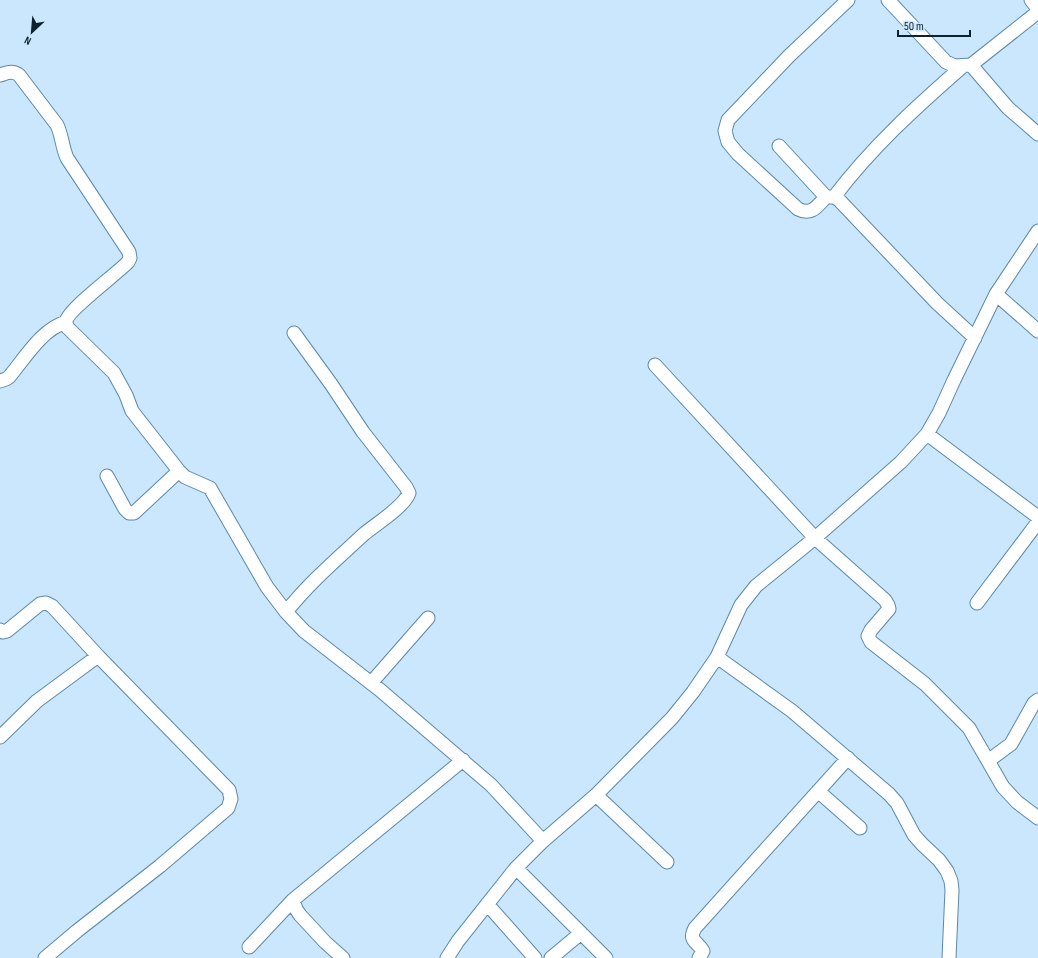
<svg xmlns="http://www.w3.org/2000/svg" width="1038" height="958" font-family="'Sofia Sans Condensed',sans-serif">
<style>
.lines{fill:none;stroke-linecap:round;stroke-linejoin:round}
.minor-casing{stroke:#5b88ab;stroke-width:15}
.minor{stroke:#fff;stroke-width:13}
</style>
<rect width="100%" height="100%" fill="#cae7fe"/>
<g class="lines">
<defs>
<path id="minor" d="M 848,0 L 789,56 L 728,120 L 725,131 L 728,142 L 738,154 L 798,209 C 812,216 817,206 826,197 L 834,197 L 839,200 L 937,303 L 975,338
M 888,0 L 946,62 L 955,66 L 971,65 L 1008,108 L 1038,134
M 1031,0 L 1038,9
M 971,65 L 1038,12
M 0,75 C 7,73 12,70 19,75 L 57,125 C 62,135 62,147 67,158 L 129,252 L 130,258 L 128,262 C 118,273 66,311 66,322 C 66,324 67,326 68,328 L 114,373 L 126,395 L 132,411 L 179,471 L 185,477 L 210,488 L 267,587 L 286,612 L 304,631 L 380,690 L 491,785 L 543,841
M 779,146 L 826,197
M 834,197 C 871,148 916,107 963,66
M 996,294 L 1038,331
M 655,365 L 815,538 L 885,600 L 888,605 L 889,609 L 871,630 L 868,636 L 871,642 L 925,684 L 969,728 L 1003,787 L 1017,802 L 1038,818
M 0,381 L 6,379 L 9,377 C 25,358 42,329 66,322
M 927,434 L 1038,517
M 107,476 L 125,509 L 129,513 L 134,513 L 179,471
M 977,603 L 1038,522
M 286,612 C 309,583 337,559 364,534 C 376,524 404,507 409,493 L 406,487 L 363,432 L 331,384 L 294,333
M 0,630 L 3,632 L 7,631 L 40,604 L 46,603 L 52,606 L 98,656 L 229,790 L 231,799 L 228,808 L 160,866 L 77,931 L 45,958
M 717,657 L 792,711 L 889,794 L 897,803 L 914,835 L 922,844 L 939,860 L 947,871 L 951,881 L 952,890 L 949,958
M 371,683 L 428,618
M 0,737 L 37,701 L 98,656
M 988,761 L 1011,744 L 1034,703 L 1038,700
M 818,791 L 860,828
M 596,795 L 667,862
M 516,868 L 606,958
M 293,900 L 296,909 L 300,915 L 325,942 L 343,958
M 487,904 L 535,958
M 249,947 L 293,900 L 463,760
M 447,958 L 458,941 L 516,868 L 543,841 L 596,795 L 672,718 L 693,692 L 717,657 L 741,605 L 756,586 L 815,538 L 901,462 L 927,434 L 939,413 L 954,380 L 996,294 L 1038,231
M 551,958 L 581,933
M 699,958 L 703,951 C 697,941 688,941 695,928 L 848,758"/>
</defs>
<use href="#minor" class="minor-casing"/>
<use href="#minor" class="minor"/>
</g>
<g transform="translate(32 32) rotate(206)" stroke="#cae7fe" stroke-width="3" paint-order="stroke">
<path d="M0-3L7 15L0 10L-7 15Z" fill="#0e212e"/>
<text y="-6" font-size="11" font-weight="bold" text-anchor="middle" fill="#0e212e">N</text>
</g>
<path d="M898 30v6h72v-6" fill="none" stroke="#0e212e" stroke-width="2"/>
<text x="904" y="30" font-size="12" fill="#0e212e" stroke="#cae7fe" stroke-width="3" paint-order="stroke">50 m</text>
</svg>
